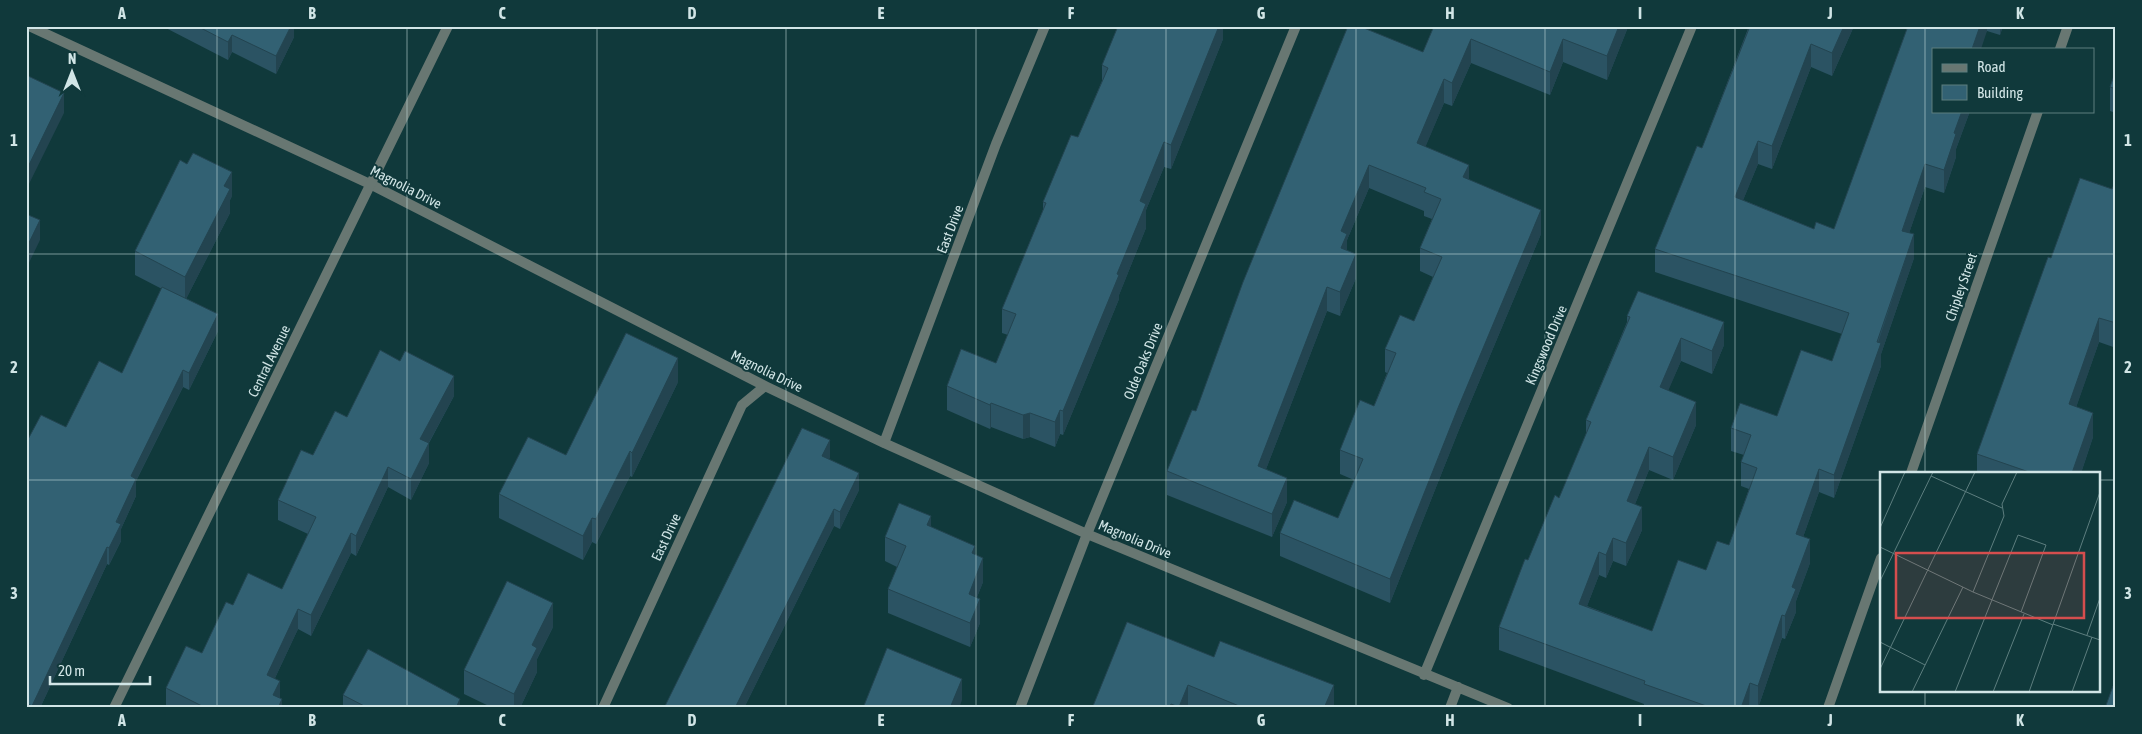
<svg xmlns="http://www.w3.org/2000/svg" width="2142" height="734" font-family="'Asap Condensed',sans-serif">
<style>
.lines{fill:none;stroke-linecap:round;stroke-linejoin:round}
.minor{stroke:#687772;stroke-width:10}
.tertiary{stroke:#687772;stroke-width:10}
.wall{fill:#2b5363}
.shaded-wall{fill:#234450}
.building{fill:#326173;stroke:#234450}
.grid{fill:none;stroke:#d1e5e6;stroke-width:1;stroke-opacity:0.55}
.labels{text-anchor:middle;dominant-baseline:central;stroke-width:4;stroke-linejoin:round;paint-order:stroke}
.street-label{font-size:14px;fill:#d1e5e6;stroke:#10393b}
.inset-road{fill:none;stroke:#5d7e7f;stroke-width:1}
.view{fill:#d54e4e;fill-opacity:0.15;stroke:#d54e4e;stroke-width:2.5}
.inset-edge{fill:none;stroke:#d1e5e6;stroke-width:2.5}
.neatline{fill:none;stroke:#d1e5e6;stroke-width:2}
.grid-label{font-size:16px;text-anchor:middle;font-weight:bold;fill:#d1e5e6}
</style>
<rect width="100%" height="100%" fill="#10393b"/>
<g class="lines">
<path class="minor" d="M 29,26 L 372,185 L 765,386 L 884,443 L 1087,534 L 1508,708
M 2060,49 L 2068,26
M 884,443 L 996,144 L 1045,26
M 1911,473 L 2038,111
M 1424,675 L 1692,26
M 603,708 L 742,405 L 765,386
M 1020,708 L 1087,534 L 1296,26
M 1450,708 L 1458,687
M 1828,708 L 1881,558"/>
<path class="tertiary" d="M 114,708 L 448,26"/>
</g>
<path class="wall" d="M 162,26 L 294,26 L 294,37 L 276,74 L 232,52 L 228,60 Z
M 1223,26 L 1223,39 L 1171,169 L 1164,167 L 1146,210 L 1146,228 L 1119,295 L 1119,299 L 1063,435 L 1060,434 L 1055,447 L 1030,437 L 1023,439 L 991,427 L 990,429 L 947,410 L 947,386 L 996,363 L 1008,335 L 1002,333 L 1002,309 L 1043,210 L 1043,202 L 1078,137 L 1102,81 L 1102,65 Z
M 1434,26 L 1628,26 L 1628,27 L 1607,80 L 1563,62 L 1550,95 L 1471,63 L 1452,106 L 1444,103 L 1425,147 L 1541,234 L 1458,432 L 1390,603 L 1280,556 L 1280,533 L 1338,518 L 1354,480 L 1340,474 L 1340,450 L 1374,406 L 1387,373 L 1385,372 L 1385,349 L 1414,321 L 1433,277 L 1420,271 L 1420,248 L 1432,219 L 1424,216 L 1424,211 L 1369,188 L 1347,240 L 1347,250 L 1356,278 L 1340,316 L 1327,311 L 1266,469 L 1287,502 L 1272,537 L 1167,495 L 1167,471 L 1196,411 L 1423,52 Z
M 1749,26 L 1854,26 L 1832,76 L 1811,67 L 1772,169 L 1758,164 L 1743,200 L 1814,229 L 1834,229 L 1908,26 L 2003,26 L 2000,35 L 1987,31 L 1933,111 L 1970,111 L 1956,149 L 1956,157 L 1944,193 L 1925,187 L 1909,233 L 1914,258 L 1881,354 L 1881,366 L 1834,498 L 1819,492 L 1803,537 L 1810,563 L 1796,601 L 1796,612 L 1785,639 L 1782,638 L 1758,708 L 1756,708 L 1750,706 L 1749,708 L 1644,708 L 1644,704 L 1499,650 L 1499,627 L 1528,560 L 1559,498 L 1586,435 L 1586,420 L 1627,322 L 1627,316 L 1724,345 L 1712,374 L 1681,361 L 1668,390 L 1696,425 L 1673,480 L 1649,470 L 1635,504 L 1642,530 L 1626,566 L 1613,561 L 1606,578 L 1599,575 L 1587,606 L 1652,631 L 1706,570 L 1729,545 L 1749,489 L 1741,486 L 1741,462 L 1744,455 L 1731,451 L 1731,428 L 1777,416 L 1832,361 L 1842,334 L 1655,272 L 1655,249 L 1702,148 Z
M 2116,70 L 2116,113 L 2110,111 L 2110,87 Z
M 2116,180 L 2116,348 L 2099,342 L 2076,407 L 2093,437 L 2081,473 L 1977,473 L 1977,454 L 2051,258 L 2112,189 Z
M 232,196 L 230,200 L 230,213 L 186,299 L 218,331 L 189,390 L 183,387 L 136,481 L 136,496 L 121,529 L 121,541 L 109,565 L 107,564 L 40,708 L 26,708 L 26,443 L 66,427 L 122,373 L 162,289 L 135,275 L 135,251 Z
M 678,382 L 632,477 L 630,476 L 596,544 L 592,542 L 583,560 L 499,518 L 499,494 L 566,455 Z
M 454,396 L 429,443 L 429,463 L 411,500 L 388,487 L 356,556 L 351,553 L 311,636 L 298,629 L 275,678 L 282,708 L 166,708 L 166,688 L 202,653 L 233,605 L 282,589 L 308,534 L 278,520 L 278,500 L 313,455 L 347,417 Z
M 830,440 L 829,459 L 859,490 L 840,529 L 834,526 L 744,708 Z
M 931,527 L 975,555 L 983,582 L 977,597 L 980,623 L 970,647 L 888,613 L 888,589 L 897,567 L 885,561 L 885,537 Z
M 1127,622 L 1334,706 L 1333,708 L 1193,708 L 1188,706 L 1187,708 L 1093,708 Z
M 553,627 L 537,659 L 537,672 L 520,708 L 493,708 L 464,694 L 464,670 Z
M 343,695 L 460,708 L 343,708 Z"/>
<path class="shaded-wall" d="M 291,26 L 294,26 L 294,37 L 276,74 L 276,56 Z
M 1219,26 L 1223,26 L 1223,39 L 1171,169 L 1171,145 Z
M 1619,26 L 1628,26 L 1628,27 L 1607,80 L 1607,56 Z
M 1844,26 L 1854,26 L 1832,76 L 1832,53 Z
M 1980,26 L 1987,26 L 1987,31 L 1981,49 L 1972,49 Z
M 2000,26 L 2003,26 L 2000,35 Z
M 232,35 L 232,52 L 228,60 L 228,42 Z
M 1471,39 L 1471,63 L 1452,106 L 1452,83 Z
M 1563,39 L 1563,62 L 1550,95 L 1550,72 Z
M 1811,44 L 1811,67 L 1772,169 L 1772,146 Z
M 1444,79 L 1444,103 L 1417,167 L 1417,143 Z
M 64,93 L 64,113 L 26,190 L 26,171 Z
M 1962,111 L 1970,111 L 1956,149 L 1956,157 L 1944,193 L 1944,170 L 1954,133 Z
M 1758,141 L 1758,164 L 1735,220 L 1735,197 Z
M 1164,142 L 1164,167 L 1146,210 L 1146,228 L 1119,295 L 1119,299 L 1063,435 L 1063,411 L 1117,274 L 1140,201 Z
M 1925,164 L 1925,187 L 1902,254 L 1902,231 Z
M 1369,165 L 1369,188 L 1347,240 L 1347,258 L 1341,271 L 1341,231 Z
M 1469,165 L 1469,189 L 1463,177 Z
M 232,172 L 232,196 L 230,200 L 230,213 L 185,301 L 185,277 L 224,186 Z
M 1541,210 L 1541,234 L 1458,432 L 1390,603 L 1390,579 L 1458,408 Z
M 40,220 L 40,240 L 26,269 L 26,249 Z
M 1914,234 L 1914,258 L 1881,354 L 1881,366 L 1834,498 L 1834,475 Z
M 1356,254 L 1356,278 L 1340,316 L 1340,292 Z
M 1327,287 L 1327,311 L 1258,490 L 1258,466 Z
M 218,314 L 218,331 L 189,390 L 189,373 Z
M 2099,318 L 2099,342 L 2069,428 L 2069,404 Z
M 1724,322 L 1724,345 L 1712,374 L 1712,351 Z
M 1681,338 L 1681,361 L 1660,410 L 1660,387 Z
M 678,358 L 678,382 L 632,477 L 632,453 Z
M 183,370 L 183,387 L 136,481 L 136,496 L 121,529 L 121,541 L 109,565 L 109,548 L 131,476 Z
M 454,376 L 454,396 L 420,459 L 420,439 Z
M 1696,402 L 1696,425 L 1673,480 L 1673,457 Z
M 991,403 L 991,427 L 990,429 L 990,405 Z
M 1060,410 L 1060,434 L 1055,447 L 1055,422 Z
M 1030,413 L 1030,437 L 1023,439 L 1023,415 Z
M 2093,413 L 2093,437 L 2081,473 L 2072,473 Z
M 830,440 L 830,458 L 822,473 L 822,456 Z
M 429,443 L 429,463 L 411,500 L 411,479 Z
M 1649,447 L 1649,470 L 1627,524 L 1627,501 Z
M 630,451 L 630,476 L 596,544 L 596,519 Z
M 388,467 L 388,487 L 356,556 L 356,536 Z
M 1819,469 L 1819,492 L 1796,557 L 1796,534 Z
M 859,473 L 859,490 L 840,529 L 840,512 Z
M 1287,478 L 1287,502 L 1272,537 L 1272,514 Z
M 1642,507 L 1642,530 L 1626,566 L 1626,543 Z
M 834,509 L 834,526 L 744,708 L 735,708 Z
M 931,516 L 931,540 L 927,525 Z
M 592,518 L 592,542 L 583,560 L 583,536 Z
M 351,533 L 351,553 L 311,636 L 311,615 Z
M 1613,538 L 1613,561 L 1606,578 L 1606,555 Z
M 1810,539 L 1810,563 L 1796,601 L 1796,612 L 1785,639 L 1785,616 L 1792,587 Z
M 975,546 L 975,570 L 972,553 Z
M 107,547 L 107,564 L 40,708 L 32,708 L 32,706 Z
M 1599,552 L 1599,575 L 1579,627 L 1579,604 Z
M 983,558 L 983,582 L 969,618 L 969,594 Z
M 980,599 L 980,623 L 970,647 L 970,623 Z
M 553,603 L 553,627 L 537,659 L 537,672 L 520,708 L 514,708 L 514,694 L 532,645 Z
M 298,609 L 298,629 L 267,695 L 267,675 Z
M 1782,615 L 1782,638 L 1758,708 L 1758,686 Z
M 962,679 L 962,700 L 959,708 L 950,708 Z
M 280,681 L 280,701 L 273,695 Z
M 1750,683 L 1749,708 L 1741,708 Z
M 1188,685 L 1188,706 L 1187,708 L 1179,708 Z
M 1334,685 L 1334,706 L 1333,708 L 1324,708 Z
M 282,699 L 282,708 L 278,708 Z
M 460,699 L 460,708 L 456,708 Z"/>
<path class="building" d="M 197,26 L 291,26 L 276,56 L 232,35 L 228,42 Z
M 1118,26 L 1219,26 L 1171,145 L 1164,142 L 1140,201 L 1146,204 L 1117,274 L 1119,275 L 1063,411 L 1060,410 L 1055,422 L 1030,413 L 1023,415 L 991,403 L 990,405 L 947,386 L 961,349 L 996,363 L 1016,314 L 1002,309 L 1046,203 L 1043,202 L 1071,135 L 1078,137 L 1108,68 L 1102,65 Z
M 1348,26 L 1359,26 L 1423,52 L 1434,26 L 1619,26 L 1607,56 L 1563,39 L 1550,72 L 1471,39 L 1452,83 L 1444,79 L 1417,143 L 1469,165 L 1463,177 L 1541,210 L 1458,408 L 1390,579 L 1280,533 L 1294,500 L 1338,518 L 1363,459 L 1340,450 L 1360,400 L 1374,406 L 1396,353 L 1385,349 L 1400,315 L 1414,321 L 1442,257 L 1420,248 L 1441,199 L 1424,192 L 1426,188 L 1369,165 L 1341,231 L 1347,234 L 1341,248 L 1356,254 L 1340,292 L 1327,287 L 1258,466 L 1287,478 L 1272,514 L 1167,471 L 1192,410 L 1196,411 L 1243,282 Z
M 1750,26 L 1844,26 L 1832,53 L 1811,44 L 1772,146 L 1758,141 L 1735,197 L 1814,229 L 1816,222 L 1834,229 L 1908,26 L 1980,26 L 1972,49 L 1933,49 L 1933,111 L 1962,111 L 1954,133 L 1956,134 L 1944,170 L 1925,164 L 1902,231 L 1914,234 L 1877,342 L 1881,343 L 1834,475 L 1819,469 L 1796,534 L 1810,539 L 1792,587 L 1796,589 L 1785,616 L 1782,615 L 1758,686 L 1750,683 L 1741,708 L 1712,708 L 1644,684 L 1645,681 L 1499,627 L 1525,559 L 1528,560 L 1555,495 L 1559,498 L 1591,422 L 1586,420 L 1630,317 L 1627,316 L 1638,291 L 1724,322 L 1712,351 L 1681,338 L 1660,387 L 1696,402 L 1673,457 L 1649,447 L 1627,501 L 1642,507 L 1626,543 L 1613,538 L 1606,555 L 1599,552 L 1579,604 L 1652,631 L 1678,560 L 1706,570 L 1717,541 L 1729,545 L 1757,468 L 1741,462 L 1751,435 L 1731,428 L 1740,403 L 1777,416 L 1801,350 L 1832,361 L 1849,313 L 1655,249 L 1697,146 L 1702,148 Z
M 2116,70 L 2116,89 L 2110,87 Z
M 26,75 L 64,93 L 26,171 Z
M 193,153 L 232,172 L 224,186 L 230,189 L 185,277 L 135,251 L 180,160 L 187,164 Z
M 2080,178 L 2112,189 L 2116,180 L 2116,323 L 2099,318 L 2069,404 L 2093,413 L 2072,473 L 2029,473 L 2029,472 L 1977,454 L 2048,257 L 2051,258 Z
M 26,214 L 40,220 L 26,249 Z
M 162,287 L 218,314 L 189,373 L 183,370 L 131,476 L 136,479 L 116,522 L 121,524 L 109,548 L 107,547 L 32,706 L 26,703 L 26,443 L 41,415 L 66,427 L 99,361 L 122,373 Z
M 626,333 L 678,358 L 632,453 L 630,451 L 596,519 L 592,518 L 583,536 L 499,494 L 528,437 L 566,455 Z
M 380,350 L 400,361 L 405,351 L 454,376 L 420,439 L 429,443 L 411,479 L 388,467 L 356,536 L 351,533 L 311,615 L 298,609 L 267,675 L 280,681 L 273,695 L 282,699 L 278,708 L 206,708 L 166,688 L 186,646 L 202,653 L 226,602 L 233,605 L 248,573 L 282,589 L 316,517 L 278,500 L 301,450 L 313,455 L 335,411 L 347,417 Z
M 802,428 L 830,440 L 822,456 L 859,473 L 840,512 L 834,509 L 735,708 L 664,708 Z
M 899,503 L 931,516 L 927,525 L 975,546 L 972,553 L 983,558 L 969,594 L 980,599 L 970,623 L 888,589 L 906,546 L 885,537 Z
M 507,581 L 553,603 L 532,645 L 537,648 L 514,694 L 464,670 Z
M 1127,622 L 1214,657 L 1220,641 L 1334,685 L 1324,708 L 1244,708 L 1188,685 L 1179,707 L 1171,704 L 1169,708 L 1096,708 L 1093,706 Z
M 887,648 L 962,679 L 950,708 L 863,708 Z
M 368,649 L 460,699 L 456,708 L 368,708 L 343,695 Z
M 2113,686 L 2116,686 L 2116,708 L 2105,708 Z"/>
<path class="grid" d="M 217,26 L 217,708M 407,26 L 407,708M 597,26 L 597,708M 786,26 L 786,708M 976,26 L 976,708M 1166,26 L 1166,708M 1356,26 L 1356,708M 1545,26 L 1545,708M 1735,26 L 1735,708M 1925,26 L 1925,473M 26,254 L 2116,254M 26,480 L 1881,480M 2098,480 L 2116,480M 1925,690 L 1925,708"/>
<g class="labels">
<g class="street-label">
<text transform="translate(406 187) rotate(27)">Magnolia Drive</text>
<text transform="translate(950 229) rotate(-69)">East Drive</text>
<text transform="translate(1961 287) rotate(-71)">Chipley Street</text>
<text transform="translate(1546 345) rotate(-67)">Kingswood Drive</text>
<text transform="translate(269 361) rotate(-64)">Central Avenue</text>
<text transform="translate(1143 361) rotate(-68)">Olde Oaks Drive</text>
<text transform="translate(767 371) rotate(26)">Magnolia Drive</text>
<text transform="translate(666 537) rotate(-65)">East Drive</text>
<text transform="translate(1135 539) rotate(23)">Magnolia Drive</text>
</g>
</g>
<g transform="translate(1880 472)">
<rect width="220" height="220" fill="#10393b"/>
<path class="inset-road" d="M 51,4 L 122,36M 0,56 L 25,0M 0,75 L 93,120 L 173,153M 0,109 L 53,0M 93,120 L 124,44 L 122,32 L 137,0M 173,152 L 220,168M 207,163 L 220,126M 0,170 L 45,193M 0,197 L 95,0M 32,220 L 83,115M 75,220 L 138,63 L 166,73 L 141,140M 113,220 L 144,142M 149,220 L 220,20M 192,220 L 212,165"/>
<path class="view" d="M 16,81 L 204,81 L 204,146 L 16,146 Z"/>
<rect width="220" height="220" class="inset-edge"/>
</g>
<rect width="2142" height="734" fill="none" stroke="#10393b" stroke-width="55"/>
<rect x="1932" y="48" width="162" height="65" fill="#10393b" stroke="#5d7e7f"/>
<rect x="1942" y="64" width="25" height="8" fill="#687772" stroke="#5d7e7f"/>
<text x="1977" y="72" font-size="15" fill="#d1e5e6">Road</text>
<rect x="1942" y="85" width="25" height="15" fill="#326173" stroke="#5d7e7f"/>
<text x="1977" y="98" font-size="15" fill="#d1e5e6">Building</text>
<g transform="translate(72 72)" stroke="#10393b" stroke-width="4" paint-order="stroke">
<path d="M0-4L9 19L0 12L-9 19Z" fill="#d1e5e6"/>
<text y="-8" font-size="14" font-weight="bold" text-anchor="middle" fill="#d1e5e6">N</text>
</g>
<path d="M50 676v8h100v-8" fill="none" stroke="#d1e5e6" stroke-width="2.5"/>
<text x="58" y="676" font-size="15" fill="#d1e5e6" stroke="#10393b" stroke-width="4" paint-order="stroke">20 m</text>
<rect x="28" y="28" width="2086" height="678" class="neatline"/>
<g class="grid-label">
<text x="122" y="19">A</text>
<text x="312" y="19">B</text>
<text x="502" y="19">C</text>
<text x="692" y="19">D</text>
<text x="881" y="19">E</text>
<text x="1071" y="19">F</text>
<text x="1261" y="19">G</text>
<text x="1450" y="19">H</text>
<text x="1640" y="19">I</text>
<text x="1830" y="19">J</text>
<text x="2020" y="19">K</text>
<text x="14" y="146">1</text>
<text x="2128" y="146">1</text>
<text x="14" y="373">2</text>
<text x="2128" y="373">2</text>
<text x="14" y="599">3</text>
<text x="2128" y="599">3</text>
<text x="122" y="726">A</text>
<text x="312" y="726">B</text>
<text x="502" y="726">C</text>
<text x="692" y="726">D</text>
<text x="881" y="726">E</text>
<text x="1071" y="726">F</text>
<text x="1261" y="726">G</text>
<text x="1450" y="726">H</text>
<text x="1640" y="726">I</text>
<text x="1830" y="726">J</text>
<text x="2020" y="726">K</text>
</g>
</svg>
